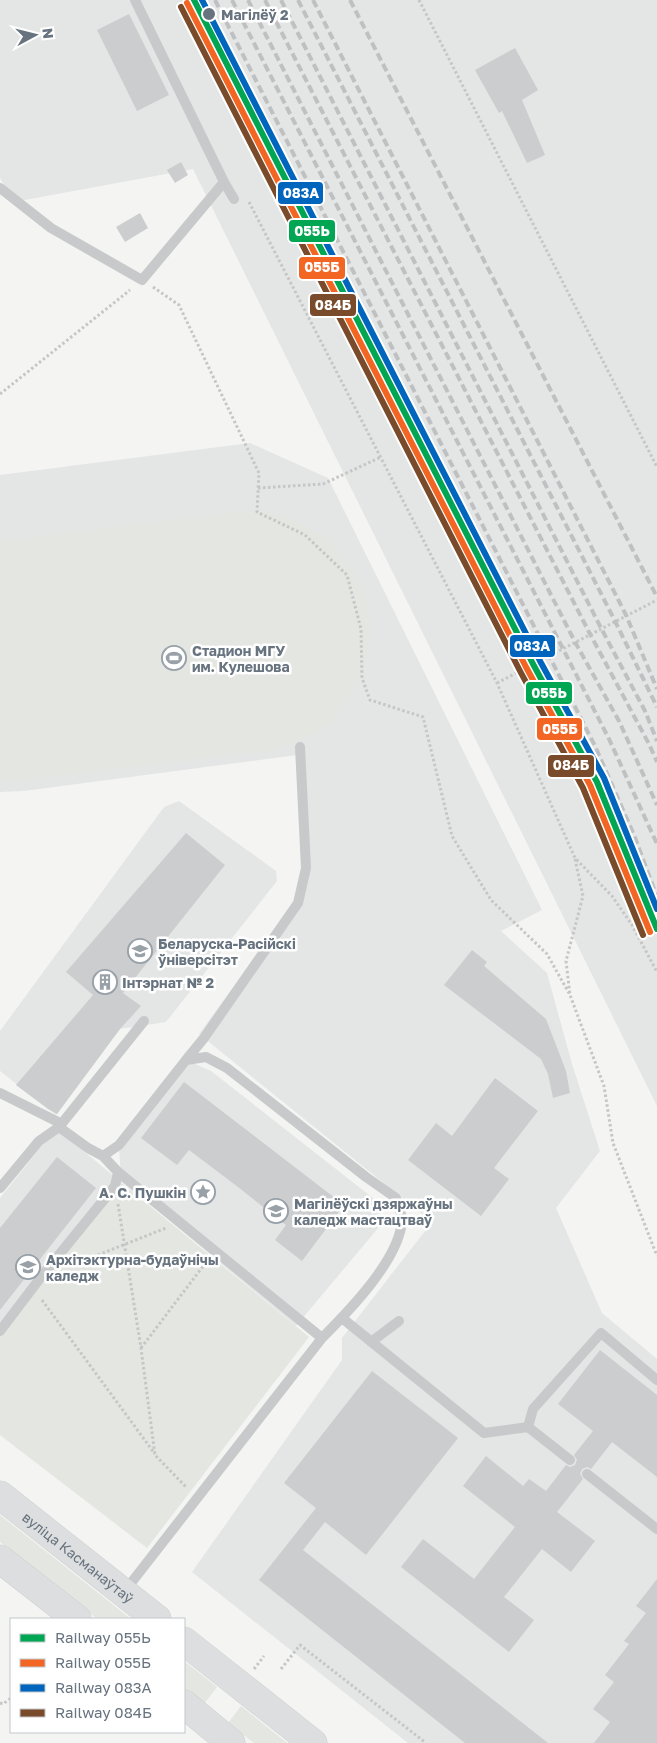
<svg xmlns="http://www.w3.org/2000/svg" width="657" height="1743" font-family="'Golos Text',sans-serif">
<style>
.built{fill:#e4e5e5}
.green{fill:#e4e6e1}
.building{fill:#cccdce}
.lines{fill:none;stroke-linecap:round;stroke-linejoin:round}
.primary-casing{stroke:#d1d1d2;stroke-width:29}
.path{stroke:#c6c6c7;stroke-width:3;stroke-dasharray:2.5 2.5;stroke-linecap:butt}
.lane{stroke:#c8c9ca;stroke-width:10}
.primary{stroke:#dddedf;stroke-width:28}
.rail{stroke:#bfc0c1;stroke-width:4;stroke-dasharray:8 4;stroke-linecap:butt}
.rail-1-casing{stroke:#fff;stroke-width:10}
.rail-2-casing{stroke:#fff;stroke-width:10}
.rail-3-casing{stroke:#fff;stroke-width:10}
.rail-4-casing{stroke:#fff;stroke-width:10}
.rail-1{stroke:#00a651;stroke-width:6}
.rail-2{stroke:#f26522;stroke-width:6}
.rail-3{stroke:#0065bd;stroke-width:6}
.rail-4{stroke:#7a4b2a;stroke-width:6}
.stop-dot{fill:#67737f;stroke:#fff;stroke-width:2}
.labels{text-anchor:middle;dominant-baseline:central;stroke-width:5;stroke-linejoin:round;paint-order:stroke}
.stop-label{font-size:14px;font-weight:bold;fill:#67737f;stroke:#fff;text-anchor:start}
.poi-label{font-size:14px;font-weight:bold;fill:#67737f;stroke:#fff;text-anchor:start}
.street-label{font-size:14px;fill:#67737f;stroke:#fff}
.line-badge{stroke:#fff;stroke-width:2}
.badge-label{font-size:14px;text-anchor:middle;font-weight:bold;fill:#fff}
</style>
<rect width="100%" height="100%" fill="#f4f4f3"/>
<path class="built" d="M 0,0 L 657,0 L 657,1106 L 193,169 L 14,202 L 0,178 Z
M 250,443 L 328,478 L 542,910 L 501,931 L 547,973 L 572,1064 L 600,1151 L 556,1208 L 602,1313 L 657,1359 L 657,1743 L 408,1743 L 192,1572 L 342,1360 L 342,1338 L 432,1222 L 199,1034 L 295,902 L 303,867 L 297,755 L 24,791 L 0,792 L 0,475 Z
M 179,801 L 276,871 L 277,881 L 166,1022 L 120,1029 L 56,1115 L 0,1071 L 0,1031 L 164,807 Z
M 186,1060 L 211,1071 L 378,1202 L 379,1227 L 296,1326 L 121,1180 L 119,1145 Z
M 56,1128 L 122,1183 L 0,1336 L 0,1198 Z"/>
<path class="green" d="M 236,512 C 246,512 256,511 266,512 C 286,515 305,524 322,535 C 327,538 331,544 336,548 C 376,589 380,646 352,694 C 345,707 335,720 323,729 C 305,741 287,746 267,751 L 0,783 L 0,541 Z
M 122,1183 L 309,1337 L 147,1548 L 0,1435 L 0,1336 Z
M 0,1515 L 131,1619 L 97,1619 L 0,1542 Z
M 184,1661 L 217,1687 L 204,1704 L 184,1688 Z
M 241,1706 L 287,1743 L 254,1743 L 228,1723 Z"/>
<path class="building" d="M 129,14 L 169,95 L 137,111 L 97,30 Z
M 515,48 L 538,90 L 522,100 L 545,155 L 527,163 L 502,111 L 499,113 L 475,70 Z
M 181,162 L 188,175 L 175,183 L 167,170 Z
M 140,213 L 148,228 L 125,242 L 116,227 Z
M 186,833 L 225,865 L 123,993 L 141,1006 L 120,1029 L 57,1114 L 48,1109 L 16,1085 L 93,995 L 66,972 Z
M 472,950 L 487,962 L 484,966 L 546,1019 L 566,1071 L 570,1093 L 553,1098 L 548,1074 L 541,1059 L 444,985 Z
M 495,1078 L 538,1111 L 494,1168 L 509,1179 L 481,1216 L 408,1160 L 436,1123 L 452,1136 Z
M 184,1082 L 344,1205 L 302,1261 L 275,1240 L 286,1225 L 238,1187 L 189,1150 L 177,1165 L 141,1138 Z
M 57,1157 L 96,1188 L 0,1310 L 0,1228 Z
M 600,1350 L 657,1395 L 657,1477 L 612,1442 L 591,1469 L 587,1467 L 582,1469 L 580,1474 L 583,1479 L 557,1512 L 595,1541 L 571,1572 L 542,1549 L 504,1597 L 534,1620 L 509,1652 L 401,1567 L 423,1539 L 474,1579 L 515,1527 L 463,1486 L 486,1456 L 523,1486 L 529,1479 L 546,1491 L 566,1465 L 570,1467 L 575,1465 L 577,1460 L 574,1455 L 593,1431 L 558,1404 Z
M 372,1371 L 458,1438 L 366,1555 L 325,1522 L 303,1550 L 548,1743 L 465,1743 L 259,1580 L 316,1508 L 284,1483 Z
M 657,1579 L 657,1743 L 594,1743 L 610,1722 L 593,1709 L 614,1682 L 605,1675 L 629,1644 L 624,1641 L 646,1613 L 636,1606 Z"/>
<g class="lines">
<defs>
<g id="primary">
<path id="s1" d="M 0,1495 L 157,1619"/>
<path d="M 0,1559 L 77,1619"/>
<path d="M 184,1641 L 313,1743"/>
<path d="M 184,1704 L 231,1743"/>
</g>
</defs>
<use href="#primary" class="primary-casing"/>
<path class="path" d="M 419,0 L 657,467
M 249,202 L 497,683 L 575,858 L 612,896 L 632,925 L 657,972
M 153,287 L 179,305 L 259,473 L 257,512 L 305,535 L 347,575 L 361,629 L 362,678 L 370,700 L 423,717 L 452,836 L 491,900 L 547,954 L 570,995
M 0,394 L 130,290
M 258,488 L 323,484 L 381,457
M 497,683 L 657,600
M 575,859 L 583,896 L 566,961 L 570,995 L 604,1086 L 613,1143 L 657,1256
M 118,1204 L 141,1348 L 155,1455 L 187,1488
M 70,1266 L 166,1228
M 42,1300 L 155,1454
M 141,1348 L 207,1261
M 254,1669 L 264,1656
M 281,1669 L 300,1645 L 426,1743
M 0,1703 L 3,1704 L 11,1698"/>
<path class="lane" d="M 135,0 L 224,182 L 234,199
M 0,188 L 51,228 L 142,280 L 224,182
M 186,1060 L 204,1038 L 298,903 L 306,868 L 300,747
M 0,1093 L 62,1124
M 59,1127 L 88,1148 L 103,1156 L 119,1145 L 186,1060 L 206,1057 L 227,1068 L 366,1177 L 396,1198 C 398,1205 402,1214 402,1220 C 400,1259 348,1312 322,1338 L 124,1592
M 103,1156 L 118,1172 L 322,1338
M 0,1188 L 39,1141 L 59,1127 L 144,1021
M 342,1318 L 484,1433 L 528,1427 L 570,1460
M 0,1331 L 41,1277 L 115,1186 L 118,1172
M 371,1342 L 399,1321
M 528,1427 L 533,1409 L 601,1333 L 657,1380
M 587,1474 L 657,1529"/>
<use href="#primary" class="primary"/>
<path class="rail" d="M 215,0 L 595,746 L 634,835 L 657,897
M 232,0 L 609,739 L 657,844
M 248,0 L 575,642 L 619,721 L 657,805
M 265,0 L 590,634 L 649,744 L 657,762
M 281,0 L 601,628 L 645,711 L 657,741
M 298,0 L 615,621 L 657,707
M 313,0 L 626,615 L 657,689
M 350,0 L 657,597"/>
<defs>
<path id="rail-1" d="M 194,0 L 533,664 L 597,782 L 657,929"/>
<path id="rail-2" d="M 187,3 L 526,667 L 590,785 L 650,932"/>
<path id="rail-3" d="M 202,0 L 540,661 L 604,778 L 657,909"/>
<path id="rail-4" d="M 181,7 L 520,671 L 583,788 L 643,935"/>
</defs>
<use href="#rail-1" class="rail-1-casing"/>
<use href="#rail-2" class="rail-2-casing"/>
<use href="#rail-3" class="rail-3-casing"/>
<use href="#rail-4" class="rail-4-casing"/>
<use href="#rail-1" class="rail-1"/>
<use href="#rail-2" class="rail-2"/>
<use href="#rail-3" class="rail-3"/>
<use href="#rail-4" class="rail-4"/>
</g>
<defs>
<symbol id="stadium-ring" viewBox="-11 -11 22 22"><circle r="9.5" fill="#fff" stroke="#98a0a8" stroke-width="1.5"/><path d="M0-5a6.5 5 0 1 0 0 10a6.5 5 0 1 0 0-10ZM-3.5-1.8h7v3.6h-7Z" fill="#98a0a8"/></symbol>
<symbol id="university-ring" viewBox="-11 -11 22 22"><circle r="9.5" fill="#fff" stroke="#98a0a8" stroke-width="1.5"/><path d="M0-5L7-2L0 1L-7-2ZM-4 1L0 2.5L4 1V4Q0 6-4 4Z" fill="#98a0a8"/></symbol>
<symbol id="building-ring" viewBox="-11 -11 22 22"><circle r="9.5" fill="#fff" stroke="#98a0a8" stroke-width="1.5"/><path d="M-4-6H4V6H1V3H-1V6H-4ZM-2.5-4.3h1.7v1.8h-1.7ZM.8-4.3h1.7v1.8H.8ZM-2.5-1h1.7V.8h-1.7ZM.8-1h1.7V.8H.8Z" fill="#98a0a8"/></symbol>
<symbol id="sight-ring" viewBox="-11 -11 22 22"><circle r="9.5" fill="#fff" stroke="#98a0a8" stroke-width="1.5"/><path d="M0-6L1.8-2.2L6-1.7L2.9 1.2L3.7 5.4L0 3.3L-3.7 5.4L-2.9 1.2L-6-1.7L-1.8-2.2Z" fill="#98a0a8"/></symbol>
</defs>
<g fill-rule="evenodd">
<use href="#stadium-ring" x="160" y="644" width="28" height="28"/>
<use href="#university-ring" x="126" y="937" width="28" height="28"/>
<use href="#building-ring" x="91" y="968" width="28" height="28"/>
<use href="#sight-ring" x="189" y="1178" width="28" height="28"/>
<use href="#university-ring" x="262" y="1197" width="28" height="28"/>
<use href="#university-ring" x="14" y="1253" width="28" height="28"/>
</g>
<circle class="stop-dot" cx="209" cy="14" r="7"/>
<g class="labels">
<g class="stop-label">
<text x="221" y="14">Магілёў 2</text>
</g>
<g class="poi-label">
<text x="192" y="650">Стадион МГУ<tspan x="192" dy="16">им. Кулешова</tspan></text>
<text x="158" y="943">Беларуска-Расійскі<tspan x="158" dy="16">ўніверсітэт</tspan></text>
<text x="122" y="982">Інтэрнат № 2</text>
<text x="186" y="1192" text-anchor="end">А. С. Пушкін</text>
<text x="294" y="1203">Магілёўскі дзяржаўны<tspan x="294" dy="16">каледж мастацтваў</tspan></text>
<text x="46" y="1259">Архітэктурна-будаўнічы<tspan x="46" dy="16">каледж</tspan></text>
</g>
<g class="street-label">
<text stroke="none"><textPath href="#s1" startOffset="100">вуліца Касманаўтаў</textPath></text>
</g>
</g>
<g class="line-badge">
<rect x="277" y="181" width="47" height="24" rx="5" fill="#0065bd"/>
<rect x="288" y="219" width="48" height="24" rx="5" fill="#00a651"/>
<rect x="298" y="256" width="48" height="24" rx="5" fill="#f26522"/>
<rect x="309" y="293" width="48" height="24" rx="5" fill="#7a4b2a"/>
<rect x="509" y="634" width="47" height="24" rx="5" fill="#0065bd"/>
<rect x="525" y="681" width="48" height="24" rx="5" fill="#00a651"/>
<rect x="536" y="717" width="47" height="24" rx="5" fill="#f26522"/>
<rect x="547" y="754" width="48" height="24" rx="5" fill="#7a4b2a"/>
</g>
<g class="badge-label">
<text x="301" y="198">083А</text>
<text x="312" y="236">055Ь</text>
<text x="322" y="272">055Б</text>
<text x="333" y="310">084Б</text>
<text x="532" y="651">083А</text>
<text x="549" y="698">055Ь</text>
<text x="560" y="734">055Б</text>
<text x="571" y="770">084Б</text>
</g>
<rect x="10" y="1618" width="175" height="115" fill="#ffffff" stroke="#c2c7cc"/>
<rect x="20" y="1634" width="25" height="8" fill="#00a651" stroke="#c2c7cc"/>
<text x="55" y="1643" font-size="15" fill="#67737f">Railway 055Ь</text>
<rect x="20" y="1659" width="25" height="8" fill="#f26522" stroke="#c2c7cc"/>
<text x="55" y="1668" font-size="15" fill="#67737f">Railway 055Б</text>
<rect x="20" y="1684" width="25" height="8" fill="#0065bd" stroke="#c2c7cc"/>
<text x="55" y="1693" font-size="15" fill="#67737f">Railway 083А</text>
<rect x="20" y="1709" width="25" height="8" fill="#7a4b2a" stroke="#c2c7cc"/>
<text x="55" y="1718" font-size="15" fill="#67737f">Railway 084Б</text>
<g transform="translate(35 35) rotate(83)" stroke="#ffffff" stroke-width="4" paint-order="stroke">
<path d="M0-4L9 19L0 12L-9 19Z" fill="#67737f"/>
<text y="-8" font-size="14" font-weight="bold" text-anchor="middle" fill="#67737f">N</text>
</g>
</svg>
